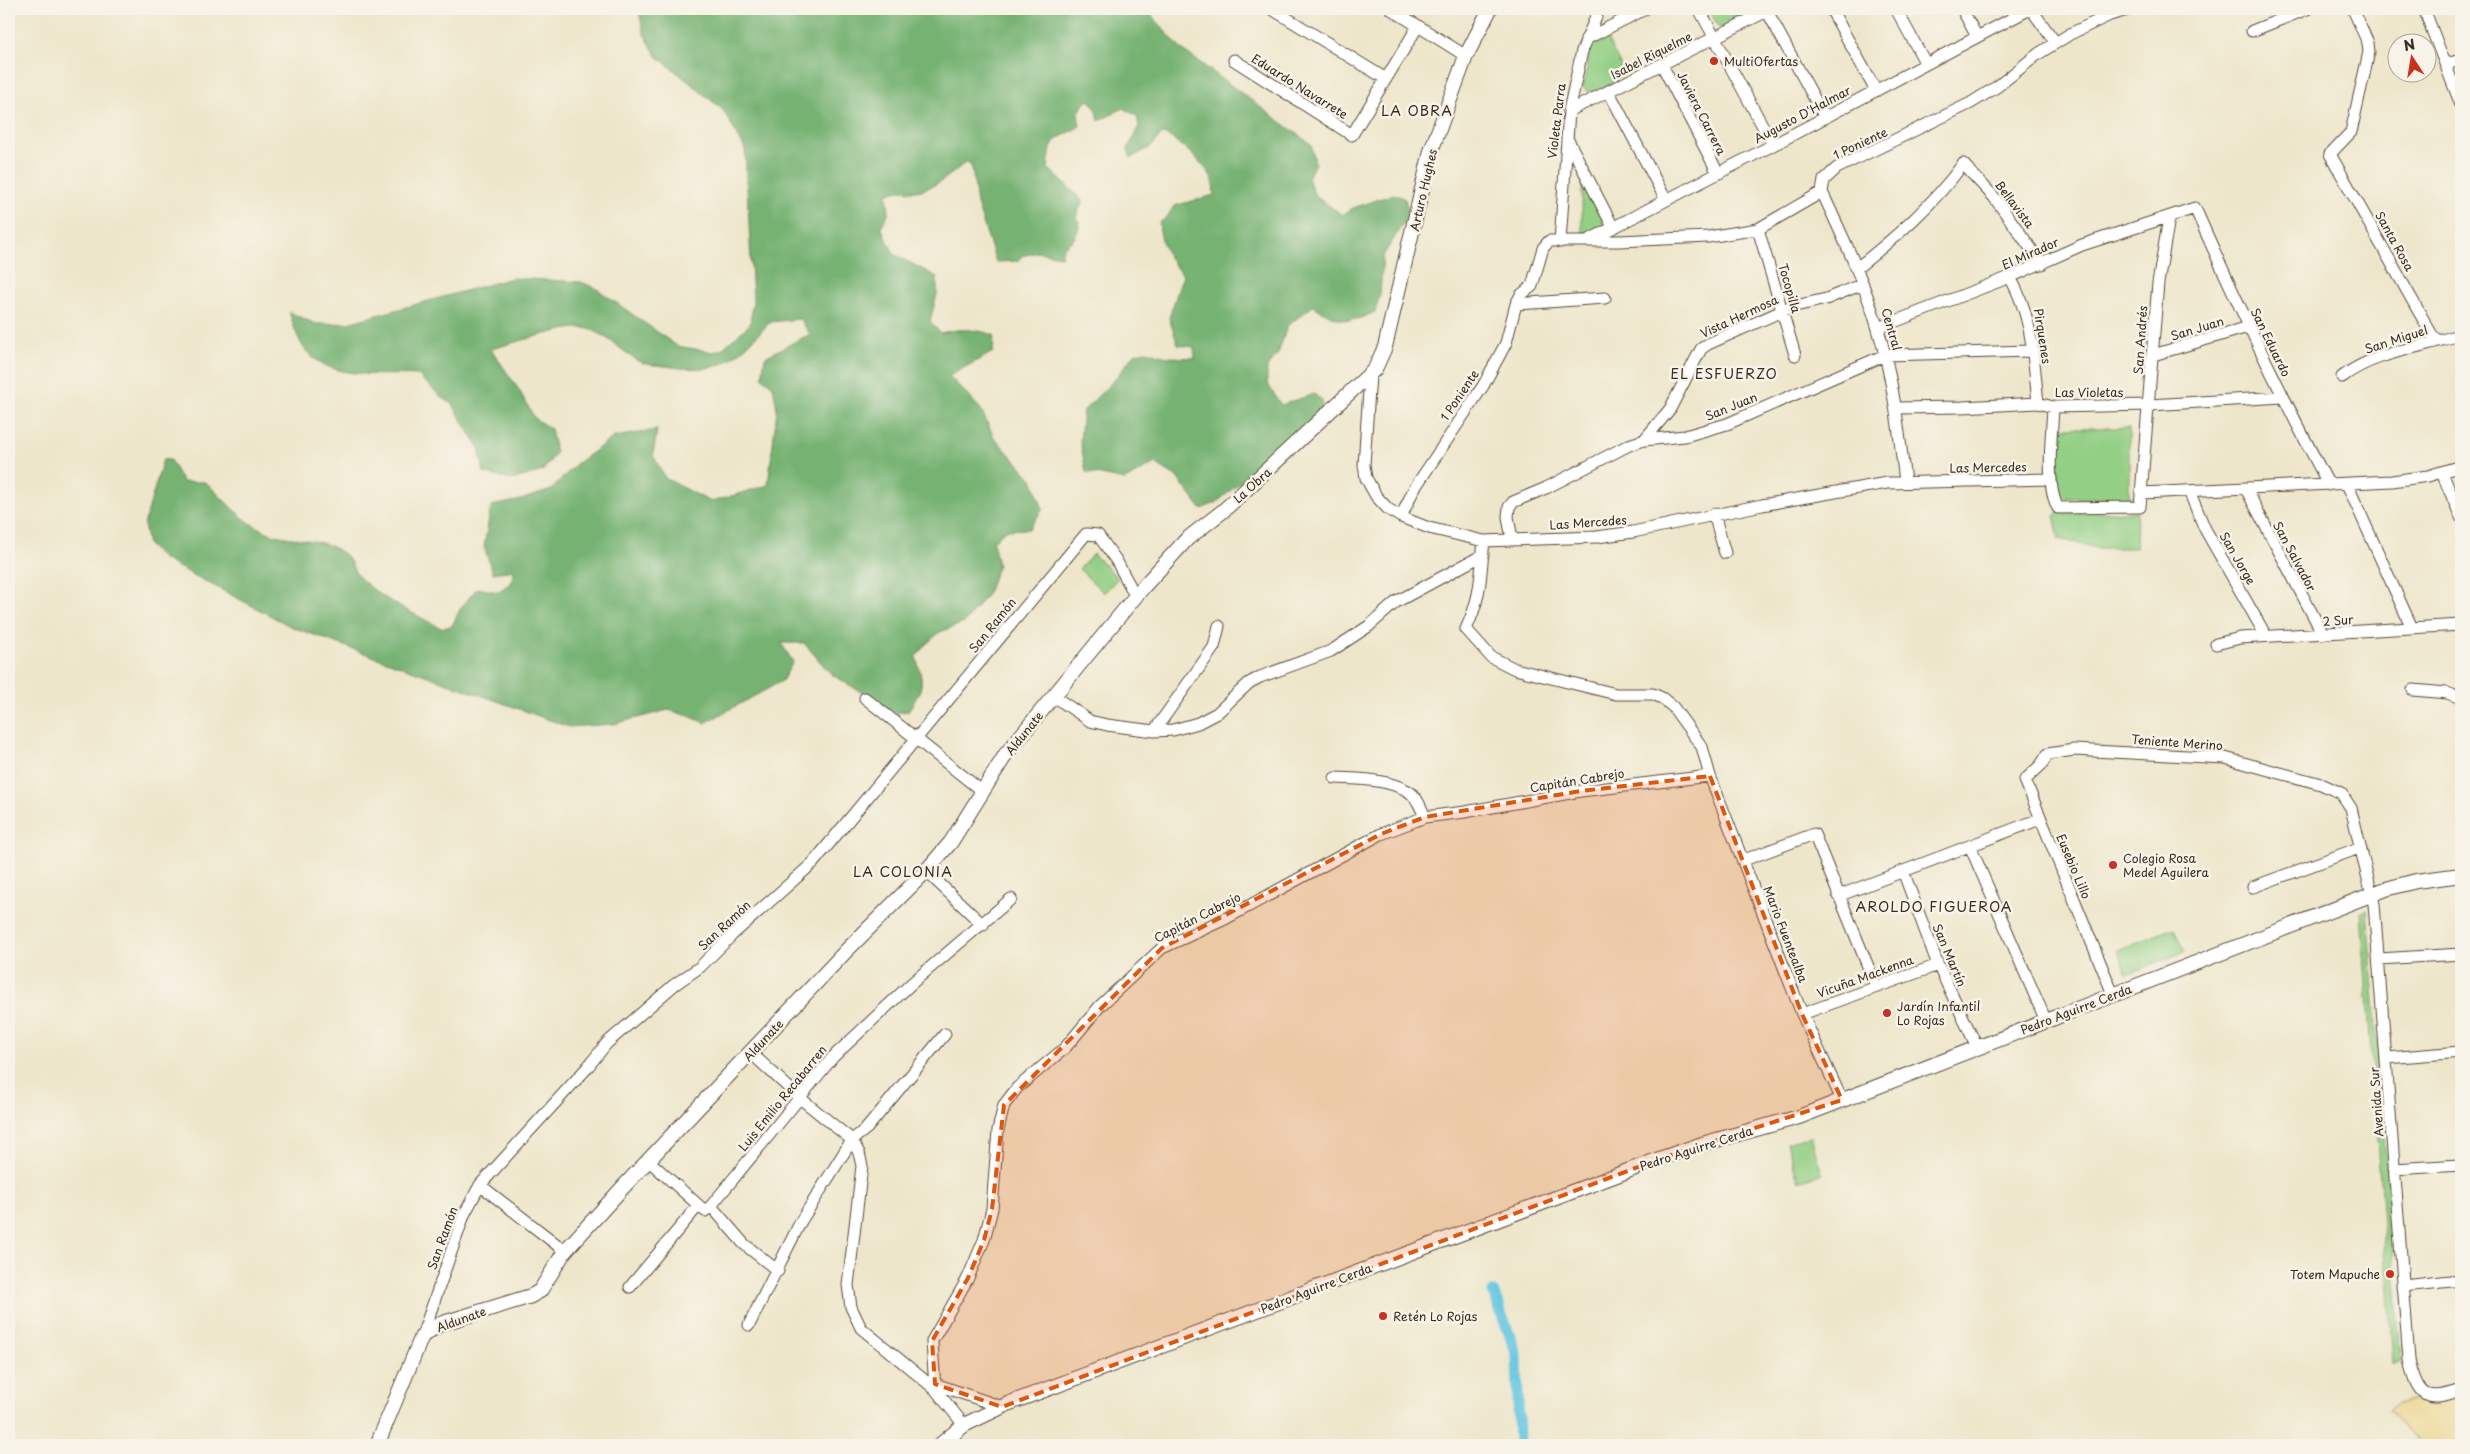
<svg xmlns="http://www.w3.org/2000/svg" width="2470" height="1454" font-family="'Playpen Sans',sans-serif">
<style>
.green{fill:#93cf84;stroke:#677c51}
.forest{fill:#76b272;stroke:#586e48}
.sand{fill:#eeda9e;stroke:#94825e}
.lines{fill:none;stroke-linecap:round;stroke-linejoin:round}
.canal{stroke:#62c5e0;stroke-width:11}
.minor-casing{stroke:#564638;stroke-width:13}
.tertiary-casing{stroke:#564638;stroke-width:16}
.minor{stroke:#fff;stroke-width:11}
.tertiary{stroke:#fff;stroke-width:14}
.marked{fill:#df570d;fill-opacity:0.2;stroke:#df570d;stroke-width:4;stroke-dasharray:10 6;stroke-linejoin:round}
.poi-dot{fill:#c8321e;stroke:#f7f3e8;stroke-width:2}
.labels{text-anchor:middle;dominant-baseline:central;stroke-width:5;stroke-linejoin:round;paint-order:stroke}
.street-label{font-size:12px;fill:#3b2a1e;stroke:#f7f3e8}
.poi-label{font-size:12px;fill:#3b2a1e;stroke:#f7f3e8;text-anchor:start}
.neighbourhood-label{font-size:14px;letter-spacing:1px;fill:#3b2a1e;stroke:#f7f3e8}
</style>
<rect width="100%" height="100%" fill="#f7f3e8"/>
<filter id="ink" filterUnits="userSpaceOnUse"><feTurbulence type="fractalNoise" baseFrequency=".02" numOctaves="2"/><feDisplacementMap in="SourceGraphic" scale="10" xChannelSelector="R" yChannelSelector="G"/><feConvolveMatrix kernelMatrix="1 2 1 2 8 2 1 2 1" color-interpolation-filters="sRGB"/></filter>
<filter id="wash" filterUnits="userSpaceOnUse"><feTurbulence type="fractalNoise" baseFrequency=".0096" numOctaves="4" result="noise"/><feDisplacementMap in="SourceGraphic" scale="20" xChannelSelector="R" yChannelSelector="G"/><feGaussianBlur stdDeviation="1.12" result="paint"/><feColorMatrix in="noise" values="0 0 0 0 0 0 0 0 0 0 0 0 0 0 0 0 0 1.4 0 .05"/><feComposite in="paint" operator="in"/></filter>
<g filter="url(#wash)">
<rect width="100%" height="100%" fill="#eee6ca"/>
<path class="green" d="M 1709,9 L 1764,9 L 1725,30 L 1718,27 Z
M 1607,39 L 1625,74 L 1613,81 L 1613,83 L 1591,94 L 1583,88 L 1591,46 Z
M 1582,174 L 1608,227 L 1588,235 L 1582,234 Z
M 2058,428 L 2129,428 L 2129,498 L 2058,498 Z
M 2059,512 L 2137,512 L 2136,548 L 2097,548 L 2059,539 L 2054,516 Z
M 1093,554 L 1118,578 L 1104,593 L 1079,569 Z
M 2367,910 L 2401,1361 L 2393,1364 L 2361,912 Z
M 2174,928 L 2184,952 L 2127,974 L 2117,950 Z
M 1811,1136 L 1822,1174 L 1798,1181 L 1787,1143 Z"/>
<path class="forest" d="M 641,9 L 1150,9 L 1153,17 L 1180,48 L 1311,144 L 1315,163 L 1308,178 L 1315,196 L 1343,215 L 1353,208 L 1394,194 L 1405,199 L 1409,214 L 1383,256 L 1380,294 L 1375,312 C 1346,326 1338,320 1313,306 L 1287,326 L 1278,354 L 1267,367 L 1267,383 L 1281,405 L 1314,394 L 1322,400 L 1322,411 L 1216,503 L 1201,509 L 1176,476 L 1155,463 L 1125,480 L 1086,472 L 1080,440 L 1083,411 L 1115,379 L 1128,362 L 1136,353 L 1146,351 L 1167,357 L 1195,358 L 1194,347 L 1178,345 L 1169,318 L 1183,275 C 1168,260 1161,245 1159,223 L 1167,217 L 1174,206 L 1214,195 C 1213,190 1214,184 1212,179 C 1207,166 1175,136 1162,134 L 1151,147 L 1131,158 L 1128,149 L 1139,126 L 1137,116 L 1123,108 L 1099,121 L 1096,109 L 1090,100 L 1085,102 L 1078,114 L 1080,126 C 1055,143 1052,132 1048,168 L 1083,201 L 1077,213 L 1079,228 L 1074,239 L 1063,248 L 1061,256 L 1038,252 L 1021,256 L 1019,261 L 996,262 L 977,204 L 972,168 L 967,161 C 953,173 934,190 914,191 C 902,191 900,188 887,194 L 889,212 L 881,227 L 894,254 L 937,277 L 937,294 L 930,321 L 940,333 C 960,328 975,329 994,335 L 993,352 L 949,376 L 980,408 L 994,437 L 1032,479 L 1043,509 L 1029,529 L 1005,530 L 993,542 L 998,565 L 988,593 L 964,623 L 940,632 L 925,645 L 916,657 C 924,684 924,687 908,711 L 895,713 L 830,673 L 804,643 L 781,643 L 793,662 L 782,681 L 705,723 L 689,716 L 668,710 L 614,724 L 569,727 L 292,627 L 163,559 L 148,545 L 144,525 L 163,459 L 170,460 L 183,482 L 205,482 C 227,501 239,520 267,532 C 290,542 323,535 346,556 C 352,561 353,572 360,578 C 382,600 413,613 441,628 L 452,626 L 460,609 L 477,588 L 497,592 L 511,583 L 514,570 L 493,573 L 484,547 L 491,506 L 517,501 L 551,490 L 576,464 L 614,437 L 657,430 L 653,455 L 665,478 L 711,502 L 768,485 L 777,409 L 773,386 L 762,377 L 765,357 L 810,334 L 800,319 L 770,322 C 732,362 723,375 665,366 C 656,365 643,365 636,360 C 622,351 601,330 584,328 C 566,326 511,344 491,349 L 519,390 L 535,419 L 551,429 L 556,453 L 543,471 L 511,480 L 484,473 L 479,448 L 453,405 L 440,396 L 418,375 C 381,373 325,382 302,345 C 296,336 293,322 289,312 L 316,324 L 348,323 L 512,278 L 581,282 L 597,289 L 677,346 L 714,352 L 722,349 L 750,324 L 753,301 L 745,149 L 723,110 L 657,56 L 644,34 L 639,12 Z"/>
<path class="sand" d="M 2461,1384 L 2461,1445 L 2422,1445 L 2388,1410 L 2395,1405 Z"/>
<g class="lines">
<path class="canal" d="M 1493,1292 L 1517,1354 L 1519,1445"/>
</g>
</g>
<g filter="url(#ink)">
<g class="lines">
<defs>
<path id="minor" d="M 1272,9 L 1386,79
M 1391,9 L 1466,56
M 1699,9 L 1773,145
M 1831,9 L 1876,91
M 1896,9 L 1926,64
M 1962,9 L 1977,37
M 2031,9 L 2055,42
M 2353,9 L 2368,43 L 2369,52 L 2351,132 L 2330,154 L 2432,335 L 2437,340
M 2424,9 L 2461,105
M 1767,11 L 1825,118
M 2252,31 L 2307,9
M 1586,39 L 1645,9
M 1234,60 L 1352,135 L 1418,26
M 2446,64 L 2461,60
M 1662,65 L 1718,173
M 1609,92 L 1666,200
M 1569,111 L 1771,9
M 1567,138 L 1613,227
M 1758,229 L 1795,355
M 1589,240 L 1773,145 L 2030,9
M 1560,242 L 1569,111 L 1582,51 L 1599,9
M 1857,268 C 1898,235 1932,206 1963,164 L 1994,197 L 2042,264
M 2010,277 C 2033,318 2033,356 2038,403
M 1516,304 L 1605,298
M 1878,328 L 2010,277 L 2082,245 L 2195,208 C 2237,303 2280,394 2329,485
M 2153,355 L 2248,327
M 1370,375 L 1364,465 L 1366,478 L 1376,496 L 1388,509 L 1401,517 L 1429,528 L 1484,541 L 1597,537 L 1633,532 L 1762,505 L 1887,483 L 2051,479
M 2342,377 C 2376,351 2423,348 2461,334
M 2053,407 C 2052,434 2045,485 2058,508 L 2140,507 L 2158,283 L 2169,218
M 1897,408 L 1962,407 L 2038,403 L 2053,407 L 2150,405 L 2282,397
M 1644,440 L 1670,409 L 1701,349 L 1708,344 L 1791,307 L 1826,299 L 1863,284
M 2442,473 L 2461,517
M 1905,482 C 1899,430 1893,379 1878,329 C 1864,281 1843,237 1822,192 L 1824,180 L 1837,168 L 1971,103 L 1998,86 L 2038,54 L 2070,34 L 2110,15 L 2131,9
M 2347,484 L 2412,628
M 2246,489 L 2323,634
M 2189,491 L 2205,529 L 2266,636
M 2142,493 L 2392,481 L 2428,476 L 2461,466
M 1714,514 L 1725,553
M 1401,517 L 1414,489 L 1483,386 L 1506,343 L 1516,304 L 1521,295 L 1532,286 L 1543,248 L 1549,241 L 1619,241 L 1708,237 L 1758,229 L 1822,192
M 1512,539 L 1508,517 L 1509,507 L 1513,502 L 1546,488 L 1629,445 L 1644,440 L 1685,436 L 1727,424 L 1885,355 L 2032,351
M 1484,541 C 1480,577 1482,595 1466,629 L 1491,657 L 1515,669 L 1616,694 L 1653,694 L 1662,698 L 1673,707 L 1702,747 L 1710,776 L 1802,1014 L 1842,1100
M 2216,644 L 2240,638 L 2461,625
M 2413,690 L 2447,693 L 2461,698
M 1055,697 L 1090,721 L 1107,725 L 1154,731 L 1173,730 L 1198,723 L 1217,713 L 1249,683 L 1260,677 L 1331,651 L 1369,626 L 1396,602 L 1483,555
M 865,698 L 983,792
M 1154,731 L 1214,647 L 1219,626
M 1335,778 C 1359,779 1387,779 1408,791 C 1417,796 1421,808 1425,817
M 1970,846 L 2046,1021
M 1744,860 L 1814,834 L 1876,986
M 926,871 L 983,925
M 1903,871 L 1938,965 L 1977,1047
M 2253,887 L 2359,848
M 1838,896 L 2040,819
M 2379,959 L 2461,954
M 2113,994 L 2025,780 L 2041,765 L 2048,754 L 2074,750 L 2225,758 L 2321,784 L 2341,793 L 2351,808 L 2374,904 L 2409,1360 C 2418,1398 2426,1402 2461,1390
M 1802,1014 L 1938,965
M 751,1053 L 800,1098 L 852,1140 L 859,1153 L 862,1166 L 848,1285 L 851,1307 L 861,1328 L 935,1389 L 964,1425
M 2387,1058 L 2461,1052
M 649,1161 L 705,1211 L 711,1206 L 833,1057 L 912,983 L 1011,899
M 2394,1169 L 2461,1165
M 480,1185 L 565,1251
M 711,1206 L 744,1244 L 778,1271
M 2403,1286 L 2461,1280
M 630,1287 L 698,1206
M 749,1325 L 801,1221 L 852,1140 L 867,1128 L 945,1034
M 422,1336 L 464,1215 L 480,1185 L 586,1069 L 607,1043 L 674,985 L 700,967 L 732,935 L 813,863 L 1086,534 L 1098,535 L 1116,560 L 1136,597
M 935,1384 L 1002,1407
M 935,1389 L 932,1341 L 968,1278 L 984,1240 L 992,1209 L 998,1130 L 1004,1105 L 1017,1088 L 1065,1048 L 1100,1006 L 1162,948 L 1225,919 L 1381,834 L 1425,817 L 1465,812 L 1581,791 L 1710,776"/>
<path id="tertiary" d="M 377,1445 L 422,1336 L 440,1324 L 531,1296 L 540,1291 L 565,1251 L 626,1184 L 846,951 L 926,871 L 951,842 L 1006,754 L 1144,586 L 1187,539 L 1223,511 L 1375,369 L 1385,347 L 1431,151 L 1466,56 L 1490,9
M 940,1445 L 964,1425 L 1010,1403 L 1662,1158 L 1702,1144 L 1799,1117 L 2386,889 L 2416,881 L 2461,875"/>
</defs>
<use href="#minor" class="minor-casing"/>
<use href="#tertiary" class="tertiary-casing"/>
<use href="#minor" class="minor"/>
<use href="#tertiary" class="tertiary"/>
</g>
</g>
<path class="marked" d="M 1710,776 L 1802,1014 L 1842,1100 L 1662,1158 L 1002,1407 L 935,1384 L 932,1341 L 968,1278 L 984,1240 L 992,1209 L 1004,1105 L 1162,948 L 1381,834 L 1425,817 L 1581,791 Z"/>
<g class="poi-dot">
<circle cx="1714" cy="61" r="5"/>
<circle cx="2113" cy="865" r="5"/>
<circle cx="1887" cy="1013" r="5"/>
<circle cx="2390" cy="1274" r="5"/>
<circle cx="1383" cy="1316" r="5"/>
</g>
<g class="labels">
<g class="street-label">
<text transform="translate(1651 55) rotate(-27)">Isabel Riquelme</text>
<text transform="translate(1300 86) rotate(32)">Eduardo Navarrete</text>
<text transform="translate(1702 113) rotate(63)">Javiera Carrera</text>
<text transform="translate(1802 114) rotate(-28)">Augusto D'Halmar</text>
<text transform="translate(1556 121) rotate(-83)">Violeta Parra</text>
<text transform="translate(1860 143) rotate(-25)">1 Poniente</text>
<text transform="translate(1423 190) rotate(-77)">Arturo Hughes</text>
<text transform="translate(2015 204) rotate(53)">Bellavista</text>
<text transform="translate(2395 241) rotate(61)">Santa Rosa</text>
<text transform="translate(2030 253) rotate(-24)">El Mirador</text>
<text transform="translate(1790 288) rotate(74)">Tocopilla</text>
<text transform="translate(1739 316) rotate(-25)">Vista Hermosa</text>
<text transform="translate(2197 328) rotate(-17)">San Juan</text>
<text transform="translate(1892 329) rotate(74)">Central</text>
<text transform="translate(2043 336) rotate(81)">Pirquenes</text>
<text transform="translate(2396 339) rotate(-18)">San Miguel</text>
<text transform="translate(2140 340) rotate(-86)">San Andrés</text>
<text transform="translate(2271 342) rotate(64)">San Eduardo</text>
<text x="2089" y="392">Las Violetas</text>
<text transform="translate(1459 395) rotate(-56)">1 Poniente</text>
<text transform="translate(1731 406) rotate(-22)">San Juan</text>
<text transform="translate(1988 467) rotate(-1)">Las Mercedes</text>
<text transform="translate(1252 485) rotate(-42)">La Obra</text>
<text transform="translate(1588 522) rotate(-4)">Las Mercedes</text>
<text transform="translate(2295 556) rotate(62)">San Salvador</text>
<text transform="translate(2238 558) rotate(60)">San Jorge</text>
<text transform="translate(2338 620) rotate(-4)">2 Sur</text>
<text transform="translate(992 625) rotate(-51)">San Ramón</text>
<text transform="translate(1024 733) rotate(-51)">Aldunate</text>
<text transform="translate(2177 742) rotate(4)">Teniente Merino</text>
<text transform="translate(1577 780) rotate(-9)">Capitán Cabrejo</text>
<text transform="translate(2074 866) rotate(67)">Eusebio Lillo</text>
<text transform="translate(1197 917) rotate(-27)">Capitán Cabrejo</text>
<text transform="translate(724 925) rotate(-43)">San Ramón</text>
<text transform="translate(1786 934) rotate(69)">Mario Fuentealba</text>
<text transform="translate(1950 955) rotate(67)">San Martín</text>
<text transform="translate(1865 976) rotate(-20)">Vicuña Mackenna</text>
<text transform="translate(2076 1009) rotate(-21)">Pedro Aguirre Cerda</text>
<text transform="translate(763 1040) rotate(-47)">Aldunate</text>
<text transform="translate(782 1098) rotate(-51)">Luis Emilio Recabarren</text>
<text transform="translate(2376 1102) rotate(-94)">Avenida Sur</text>
<text transform="translate(1696 1148) rotate(-18)">Pedro Aguirre Cerda</text>
<text transform="translate(442 1238) rotate(-70)">San Ramón</text>
<text transform="translate(1316 1288) rotate(-21)">Pedro Aguirre Cerda</text>
<text transform="translate(461 1319) rotate(-20)">Aldunate</text>
</g>
<g class="poi-label">
<text x="1724" y="61">MultiOfertas</text>
<text x="2123" y="858">Colegio Rosa<tspan x="2123" dy="14">Medel Aguilera</tspan></text>
<text x="1897" y="1006">Jardín Infantil<tspan x="1897" dy="14">Lo Rojas</tspan></text>
<text x="2380" y="1274" text-anchor="end">Totem Mapuche</text>
<text x="1393" y="1316">Retén Lo Rojas</text>
</g>
<g class="neighbourhood-label">
<text x="1417" y="110">LA OBRA</text>
<text x="1724" y="373">EL ESFUERZO</text>
<text x="903" y="871">LA COLONIA</text>
<text x="1934" y="906">AROLDO FIGUEROA</text>
</g>
</g>
<rect width="2470" height="1454" fill="none" stroke="#f7f3e8" stroke-width="30"/>
<g transform="translate(2412 58) rotate(348)"><circle r="24" fill="#f7f3e8" stroke="#aca397"/>
<path d="M0-4L9 19L0 12L-9 19Z" fill="#c8321e"/>
<text y="-8" font-size="14" font-weight="bold" text-anchor="middle" fill="#3b2a1e">N</text>
</g>
</svg>
